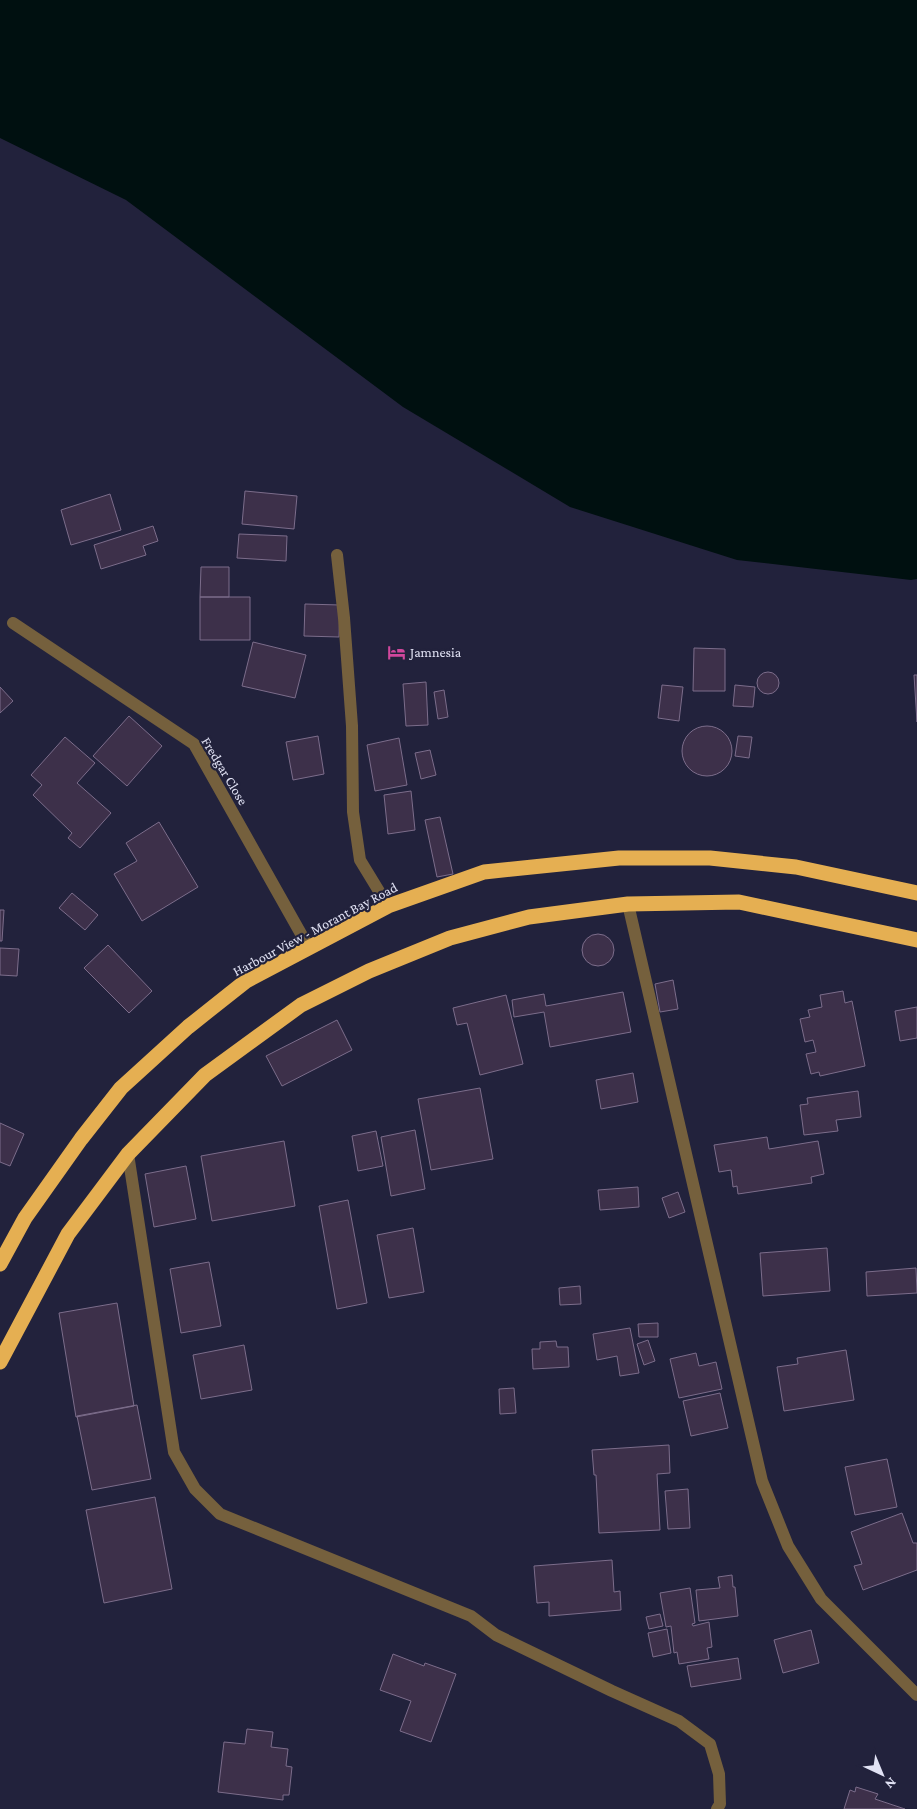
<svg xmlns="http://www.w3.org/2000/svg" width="917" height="1809" font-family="'Crimson Pro',serif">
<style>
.water{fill:#001010}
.building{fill:#3d304a;stroke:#7c6d8b}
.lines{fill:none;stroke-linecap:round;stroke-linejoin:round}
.minor{stroke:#75603d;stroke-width:12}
.highway{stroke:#e5af52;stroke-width:15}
.labels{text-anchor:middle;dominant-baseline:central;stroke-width:4.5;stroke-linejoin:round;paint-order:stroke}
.poi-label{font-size:14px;fill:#e1e2f4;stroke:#22223c;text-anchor:start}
.street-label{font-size:14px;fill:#e1e2f4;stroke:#22223c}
</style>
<rect width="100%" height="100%" fill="#22223c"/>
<path class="water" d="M 0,0 L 917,0 L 917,579 L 911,580 L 737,560 L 570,507 L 403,407 L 126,200 L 0,138 Z"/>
<path class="building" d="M 245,491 L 297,496 L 294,529 L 242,524 Z
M 110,494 L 121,530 L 71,545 L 61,510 Z
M 153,526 L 158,541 L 143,546 L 146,555 L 101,569 L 94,545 Z
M 239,534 L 287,536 L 286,561 L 237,558 Z
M 201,567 L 229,567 L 229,597 L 200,597 Z
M 200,597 L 250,597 L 250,640 L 200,640 Z
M 305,604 L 340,605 L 339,637 L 304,636 Z
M 253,642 L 306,655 L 295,698 L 242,686 Z
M 694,648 L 725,649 L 725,691 L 693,691 Z
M757 683a11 11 0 1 1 22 0a11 11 0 1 1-22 0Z
M 914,675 L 917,675 L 917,722 Z
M 426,682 L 428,725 L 406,726 L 403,684 Z
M 662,685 L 683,687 L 679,721 L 658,718 Z
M 735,685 L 755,687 L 753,707 L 733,706 Z
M 0,687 L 13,701 L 0,713 Z
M 444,690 L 448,717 L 438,719 L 434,692 Z
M 129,716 L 162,746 L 127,786 L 93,756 Z
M682 751a25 25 0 1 1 50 0a25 25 0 1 1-50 0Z
M 318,736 L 324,774 L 293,780 L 286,742 Z
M 738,736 L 752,737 L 749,758 L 735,756 Z
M 65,737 L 95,763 L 77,783 L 111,813 L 80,848 L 68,838 L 72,833 L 33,795 L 42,785 L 31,775 Z
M 399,738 L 407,785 L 375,791 L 367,745 Z
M 430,750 L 436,775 L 421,779 L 415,753 Z
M 411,791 L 415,830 L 388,834 L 384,795 Z
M 440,817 L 453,874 L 437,877 L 425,820 Z
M 159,822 L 198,887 L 142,921 L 114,874 L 137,861 L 126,843 Z
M 72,893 L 98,915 L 85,930 L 59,908 Z
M 0,910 L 4,910 L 2,941 L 0,941 Z
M582 950a16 16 0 1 1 32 0a16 16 0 1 1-32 0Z
M 108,945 L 152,991 L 129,1013 L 84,968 Z
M 0,948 L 19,949 L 17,976 L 0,975 Z
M 673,980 L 678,1009 L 660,1012 L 655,984 Z
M 843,991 L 845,1003 L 852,1001 L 865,1066 L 820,1076 L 819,1072 L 811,1074 L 806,1054 L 816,1052 L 813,1040 L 805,1042 L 800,1019 L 810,1017 L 808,1010 L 822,1007 L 820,995 Z
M 623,992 L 631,1032 L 550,1047 L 544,1012 L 514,1017 L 512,1000 L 544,994 L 546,1006 Z
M 506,995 L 523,1064 L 480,1075 L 467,1023 L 457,1025 L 453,1008 Z
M 917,1007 L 917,1038 L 900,1041 L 895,1011 Z
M 337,1020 L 352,1050 L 282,1086 L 266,1056 Z
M 633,1073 L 638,1102 L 601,1109 L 596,1080 Z
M 480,1088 L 493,1159 L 431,1170 L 418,1099 Z
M 858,1091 L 861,1117 L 836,1120 L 838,1131 L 804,1135 L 800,1105 L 808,1104 L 807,1098 Z
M 0,1123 L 24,1134 L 10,1166 L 0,1162 Z
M 415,1130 L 425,1189 L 391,1196 L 381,1137 Z
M 376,1131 L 383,1166 L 358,1171 L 352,1136 Z
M 767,1137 L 769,1149 L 818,1141 L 824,1174 L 811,1177 L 812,1183 L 738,1194 L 737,1186 L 733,1187 L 731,1170 L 719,1172 L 714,1145 Z
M 284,1141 L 295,1206 L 212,1221 L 201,1156 Z
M 186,1166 L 196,1219 L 154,1227 L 145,1174 Z
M 638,1187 L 639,1207 L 600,1210 L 598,1190 Z
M 678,1192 L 685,1212 L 669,1218 L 662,1198 Z
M 348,1200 L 367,1303 L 337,1309 L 319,1206 Z
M 413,1228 L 424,1292 L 389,1298 L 377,1235 Z
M 827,1248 L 830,1291 L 763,1296 L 760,1253 Z
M 209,1262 L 221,1326 L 181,1333 L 170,1269 Z
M 916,1268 L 917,1293 L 867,1296 L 866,1272 Z
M 580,1286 L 581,1304 L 560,1305 L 559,1288 Z
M 117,1303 L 134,1406 L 76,1417 L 59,1313 Z
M 658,1323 L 658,1337 L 639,1337 L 638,1324 Z
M 630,1328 L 639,1373 L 620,1376 L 617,1356 L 597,1360 L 593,1334 Z
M 648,1340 L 655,1361 L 644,1365 L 637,1344 Z
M 556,1341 L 557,1347 L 568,1347 L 569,1367 L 533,1369 L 532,1349 L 540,1349 L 540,1342 Z
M 244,1345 L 252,1390 L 201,1399 L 193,1355 Z
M 846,1350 L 854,1400 L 784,1411 L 777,1367 L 798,1364 L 797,1358 Z
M 696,1353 L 699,1366 L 716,1362 L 722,1389 L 679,1398 L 670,1359 Z
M 514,1388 L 516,1413 L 500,1414 L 499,1389 Z
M 720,1393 L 728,1428 L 691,1436 L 683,1401 Z
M 137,1405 L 151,1479 L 92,1490 L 77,1416 Z
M 669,1445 L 670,1473 L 657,1474 L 660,1530 L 599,1533 L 596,1475 L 594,1475 L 592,1450 Z
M 887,1459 L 897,1507 L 855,1515 L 845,1467 Z
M 688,1489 L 690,1528 L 668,1529 L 665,1491 Z
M 155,1497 L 172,1589 L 104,1603 L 86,1510 Z
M 902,1513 L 913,1543 L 917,1543 L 917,1570 L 863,1590 L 854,1566 L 862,1564 L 851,1532 Z
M 612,1560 L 614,1592 L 620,1591 L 621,1610 L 549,1616 L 549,1602 L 537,1603 L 534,1566 Z
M 732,1575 L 733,1587 L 735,1587 L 738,1616 L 699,1621 L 696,1590 L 720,1588 L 718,1577 Z
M 690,1588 L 695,1623 L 692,1624 L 693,1626 L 709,1622 L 712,1647 L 707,1648 L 709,1659 L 679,1664 L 677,1652 L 674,1653 L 671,1626 L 666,1627 L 660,1593 Z
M 660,1614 L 663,1626 L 649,1629 L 646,1617 Z
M 667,1629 L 671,1653 L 653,1657 L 648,1633 Z
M 811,1630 L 819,1663 L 783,1673 L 774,1640 Z
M 393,1654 L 424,1666 L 425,1663 L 456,1674 L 431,1742 L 400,1731 L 411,1701 L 380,1690 Z
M 738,1658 L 741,1679 L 691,1687 L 687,1666 Z
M 247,1729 L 273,1732 L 271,1747 L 288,1749 L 286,1766 L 292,1767 L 289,1795 L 283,1795 L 283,1800 L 218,1792 L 224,1742 L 245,1744 Z
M 856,1787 L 878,1794 L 875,1799 L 905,1809 L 844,1809 L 850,1790 L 855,1792 Z"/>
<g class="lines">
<path class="minor" d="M 337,555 L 344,618 L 352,726 L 353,812 L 360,860 L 388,906
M 13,623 L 194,744 L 309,948
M 628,904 L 762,1481 L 788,1546 L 821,1599 L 917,1695
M 128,1154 L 174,1452 L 195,1489 L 220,1514 L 471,1616 L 496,1635 L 612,1691 L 679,1721 L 710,1744 L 719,1774 L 720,1804 L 717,1809"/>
<path class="highway" d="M 0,1264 L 25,1218 L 81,1139 L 121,1088 L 188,1027 L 246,981 L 388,906 L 484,872 L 619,858 L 710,858 L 796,867 L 917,893
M 0,1362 L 68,1234 L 128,1154 L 205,1075 L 301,1005 L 369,971 L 450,938 L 529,917 L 628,904 L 739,902 L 917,940"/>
</g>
<defs>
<symbol id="hotel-bare" viewBox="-9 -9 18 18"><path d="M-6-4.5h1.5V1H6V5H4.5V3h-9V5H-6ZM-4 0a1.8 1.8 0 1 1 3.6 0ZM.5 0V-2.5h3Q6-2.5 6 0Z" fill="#d1479c" stroke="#22223c" stroke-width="2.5" paint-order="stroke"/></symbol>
</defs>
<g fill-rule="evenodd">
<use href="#hotel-bare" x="384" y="640" width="25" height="25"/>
</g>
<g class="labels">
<g class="poi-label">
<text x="410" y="652">Jamnesia</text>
</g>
<g class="street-label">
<text transform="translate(225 771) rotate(59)">Fredgar Close</text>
<text transform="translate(315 929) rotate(-28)">Harbour View - Morant Bay Road</text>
</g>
</g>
<g transform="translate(882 1774) rotate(136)" stroke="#22223c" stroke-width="4" paint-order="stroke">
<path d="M0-4L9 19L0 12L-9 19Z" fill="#e1e2f4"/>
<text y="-8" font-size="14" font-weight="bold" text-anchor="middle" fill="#e1e2f4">N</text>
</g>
</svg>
